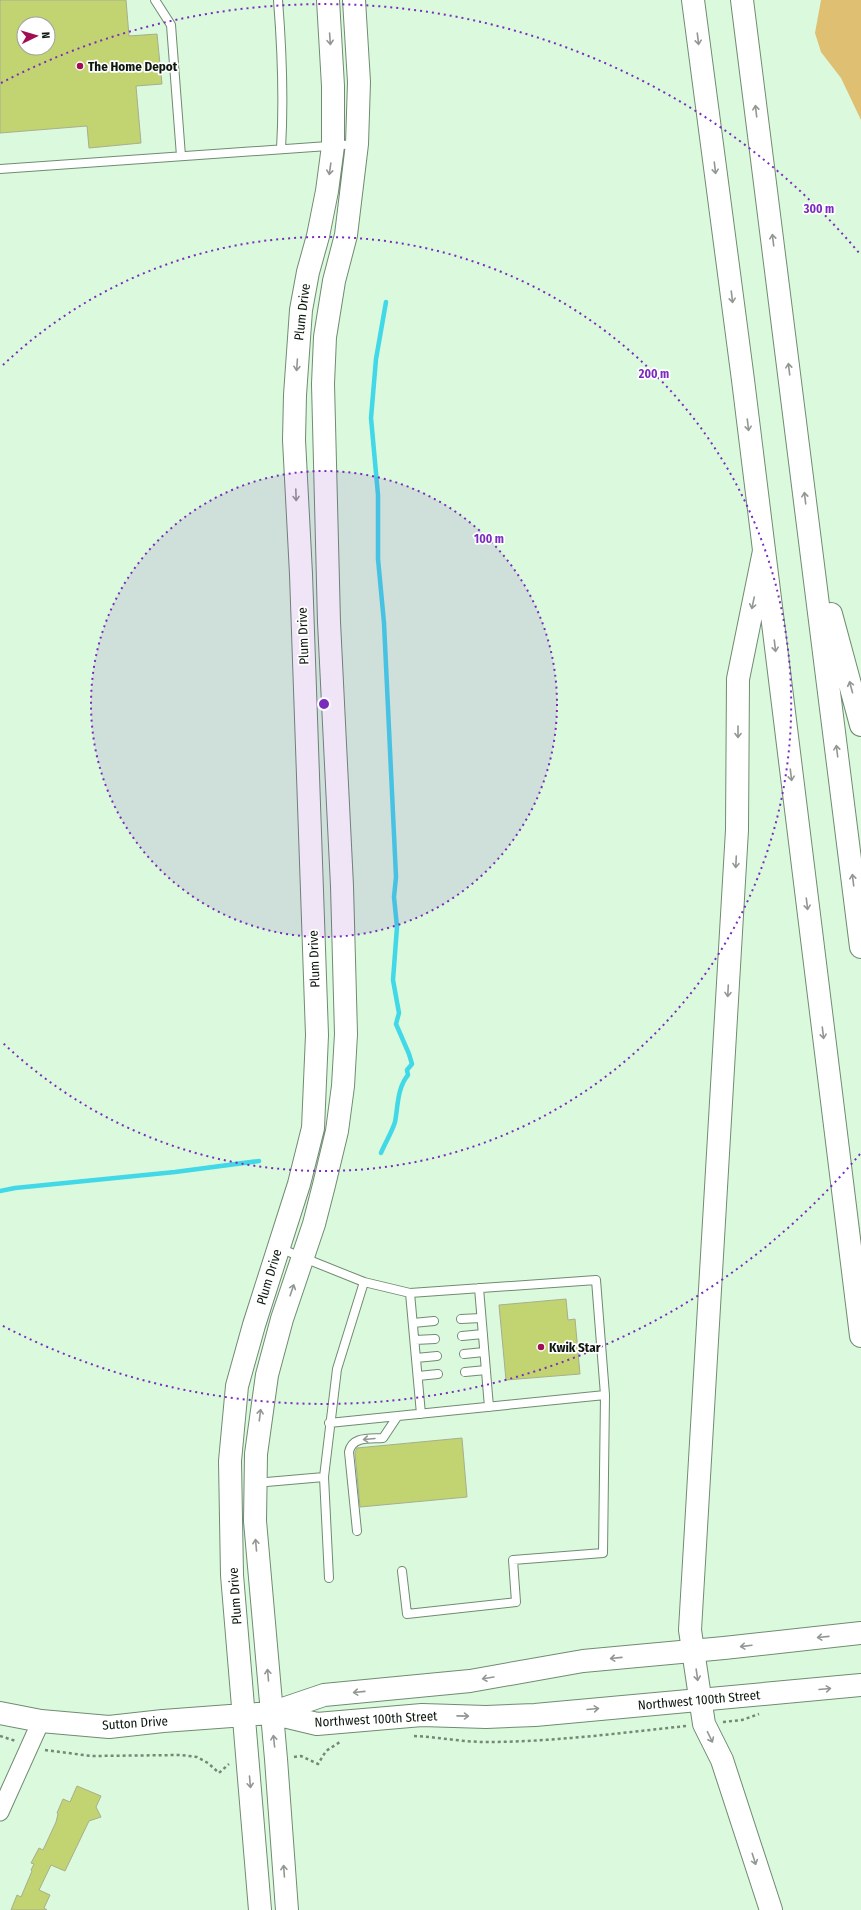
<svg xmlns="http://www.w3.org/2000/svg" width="861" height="1910" font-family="'Fira Sans Condensed',sans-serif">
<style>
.green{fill:#dfbf71}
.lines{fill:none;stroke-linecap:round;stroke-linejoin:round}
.stream{stroke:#41d8e7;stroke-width:4.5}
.building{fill:#c2d372;stroke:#a7af8d;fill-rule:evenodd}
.lane-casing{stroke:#708b72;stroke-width:10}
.street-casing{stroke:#708b72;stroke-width:19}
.secondary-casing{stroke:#708b72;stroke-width:24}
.highway-casing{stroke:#708b72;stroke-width:24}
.path{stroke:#748876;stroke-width:2.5;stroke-dasharray:3 3;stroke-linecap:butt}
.lane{stroke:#fff;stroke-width:8}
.street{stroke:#fff;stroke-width:17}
.secondary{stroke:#fff;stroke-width:22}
.highway{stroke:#fff;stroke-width:22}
.oneway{stroke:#929793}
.ring{fill:none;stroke:#7b2cbf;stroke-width:2;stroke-dasharray:2 4}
.poi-dot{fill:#a00d52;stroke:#fff;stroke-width:1.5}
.labels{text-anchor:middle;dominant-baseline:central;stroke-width:3.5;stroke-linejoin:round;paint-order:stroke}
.poi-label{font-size:13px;font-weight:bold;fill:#0d170e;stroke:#fff;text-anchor:start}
.street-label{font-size:13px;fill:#0d170e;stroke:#fff}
.centre{fill:#7b2cbf;stroke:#fff;stroke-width:2}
.ring-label{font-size:12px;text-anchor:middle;font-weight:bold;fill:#7b2cbf;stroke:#fff;stroke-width:3.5;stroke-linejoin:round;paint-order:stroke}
</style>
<rect width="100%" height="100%" fill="#dbf9dd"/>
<path class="green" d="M 821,0 L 861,0 L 861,120 L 841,78 L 821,52 L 815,33 Z"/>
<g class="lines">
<path class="stream" d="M 381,1153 C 385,1143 392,1132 395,1122 C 398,1107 397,1088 408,1075 L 407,1070 L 412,1064 L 409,1054 L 396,1024 L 399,1013 L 393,980 L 397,927 L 394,897 L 396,877 L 384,623 L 378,559 L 378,495 L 371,418 L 376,359 L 386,302
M 0,1191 L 15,1188 L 175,1172 L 259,1161"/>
</g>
<path class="building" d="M 0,0 L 126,0 L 129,36 L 157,34 L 162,84 L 136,86 L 141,143 L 89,148 L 87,126 L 0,133 ZM 24,24 L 48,24 L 48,48 L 24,48 Z
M 566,1299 L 568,1320 L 575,1319 L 580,1374 L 506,1380 L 499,1305 Z
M 462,1438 L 467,1497 L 360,1507 L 355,1453 L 357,1448 Z
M 77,1786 L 101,1796 L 96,1807 L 101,1817 L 89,1821 L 65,1871 L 51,1865 L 39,1890 L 50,1895 L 44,1908 L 47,1910 L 11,1910 L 17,1895 L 21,1897 L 32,1871 L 31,1870 L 34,1864 L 31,1863 L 39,1848 L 43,1850 L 56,1822 L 58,1814 L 57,1813 L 63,1799 L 70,1802 Z"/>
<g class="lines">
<defs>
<path id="lane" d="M 155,0 L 171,25 L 181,156
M 278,0 C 282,50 284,99 281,149
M 0,169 L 356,144
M 479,1288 L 489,1407
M 410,1293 L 421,1414
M 461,1319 L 481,1318
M 413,1323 L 434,1321
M 462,1336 L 483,1334
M 415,1340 L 435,1339
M 464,1354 L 484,1352
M 416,1358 L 437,1356
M 465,1372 L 486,1370
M 418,1376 L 438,1374
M 329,1423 L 605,1395 L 596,1280 L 410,1293 L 364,1282
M 324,1477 L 329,1578
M 255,1483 L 324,1477 L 337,1369 L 364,1282 L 279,1248
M 357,1531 L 349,1452 C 352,1436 370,1439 383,1438 L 397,1417
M 402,1571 L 407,1614 L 516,1602 L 513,1560 L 603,1553 L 605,1395"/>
<path id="street" d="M 0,1812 L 41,1721"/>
<path id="secondary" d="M 0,1713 L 41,1721 L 109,1727 L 163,1721 L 271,1713 L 324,1695 L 470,1681 L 583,1661 L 724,1648 L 861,1633
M 271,1713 L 317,1724 L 422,1715 L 486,1717 L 535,1715 L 861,1685
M 260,1910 L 232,1575 L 230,1461 L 237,1386 L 254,1325 L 299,1184 L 313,1128 L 317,1035 L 301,574 L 294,440 L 295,395 L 301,310 L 308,272 L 318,236 L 327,191 L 333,146 L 333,86 L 328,0
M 287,1910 L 276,1759 L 255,1521 L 256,1454 L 267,1375 L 282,1319 L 314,1224 L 324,1185 L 337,1131 L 343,1086 L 346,1034 L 342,886 L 329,622 L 323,384 L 325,337 L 334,281 L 346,235 L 357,144 L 359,82 L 354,0"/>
<path id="highway" d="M 693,0 L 743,380 L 861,1336
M 742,0 L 861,947
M 764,551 L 738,679 L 737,830 L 690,1630 L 704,1724 L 722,1760 L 771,1910
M 831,614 L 861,725"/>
</defs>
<use href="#lane" class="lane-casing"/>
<use href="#street" class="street-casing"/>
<use href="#secondary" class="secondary-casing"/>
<use href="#highway" class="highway-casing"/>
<path class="path" d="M 723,1722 L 742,1720 L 759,1714
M 0,1736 L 16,1741
M 414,1736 C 438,1737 462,1742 486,1742 C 553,1742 620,1733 686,1726
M 45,1750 L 91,1756 L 181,1755 L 197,1757 L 208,1763 L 219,1773 L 229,1764
M 294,1757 L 301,1756 L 318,1764 L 326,1751 L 340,1742"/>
<use href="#lane" class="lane"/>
<use href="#street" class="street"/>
<use href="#secondary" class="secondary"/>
<use href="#highway" class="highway"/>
</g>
<defs><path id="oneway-shaft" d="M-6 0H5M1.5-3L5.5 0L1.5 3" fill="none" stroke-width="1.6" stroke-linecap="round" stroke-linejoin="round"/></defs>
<g class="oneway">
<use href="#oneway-shaft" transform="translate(330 39) rotate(86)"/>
<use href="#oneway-shaft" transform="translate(698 39) rotate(83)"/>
<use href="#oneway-shaft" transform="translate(756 111) rotate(-97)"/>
<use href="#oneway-shaft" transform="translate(715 168) rotate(83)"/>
<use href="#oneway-shaft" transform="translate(330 169) rotate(98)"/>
<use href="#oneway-shaft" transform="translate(773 240) rotate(-97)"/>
<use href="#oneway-shaft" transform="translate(732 297) rotate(83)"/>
<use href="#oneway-shaft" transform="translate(297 365) rotate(94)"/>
<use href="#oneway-shaft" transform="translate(789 369) rotate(-97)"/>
<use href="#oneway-shaft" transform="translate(748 425) rotate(83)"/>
<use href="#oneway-shaft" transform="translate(296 495) rotate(88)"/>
<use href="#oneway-shaft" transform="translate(805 498) rotate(-97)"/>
<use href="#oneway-shaft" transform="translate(753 603) rotate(102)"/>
<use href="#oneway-shaft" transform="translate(775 646) rotate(83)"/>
<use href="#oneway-shaft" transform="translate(851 687) rotate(-105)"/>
<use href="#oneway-shaft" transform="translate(738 732) rotate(90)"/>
<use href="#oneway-shaft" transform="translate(837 751) rotate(-97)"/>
<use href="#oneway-shaft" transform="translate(791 775) rotate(83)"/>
<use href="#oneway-shaft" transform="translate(736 862) rotate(93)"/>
<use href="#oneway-shaft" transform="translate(853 880) rotate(-97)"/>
<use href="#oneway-shaft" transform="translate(807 904) rotate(83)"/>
<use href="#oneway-shaft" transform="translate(728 991) rotate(93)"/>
<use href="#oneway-shaft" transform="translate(823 1033) rotate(83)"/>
<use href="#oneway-shaft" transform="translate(292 1290) rotate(-71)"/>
<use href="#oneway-shaft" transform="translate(260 1415) rotate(-83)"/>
<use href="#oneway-shaft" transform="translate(369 1439) rotate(175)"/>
<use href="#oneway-shaft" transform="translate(256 1545) rotate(-95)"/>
<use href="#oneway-shaft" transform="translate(823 1637) rotate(174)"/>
<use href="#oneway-shaft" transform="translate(746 1646) rotate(173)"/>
<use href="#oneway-shaft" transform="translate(616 1658) rotate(174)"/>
<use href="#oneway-shaft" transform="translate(268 1675) rotate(-95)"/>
<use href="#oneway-shaft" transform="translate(697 1675) rotate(82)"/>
<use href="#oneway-shaft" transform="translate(488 1678) rotate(171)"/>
<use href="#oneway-shaft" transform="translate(825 1689) rotate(-5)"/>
<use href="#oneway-shaft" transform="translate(359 1692) rotate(174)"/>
<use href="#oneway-shaft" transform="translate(593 1709) rotate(-5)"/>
<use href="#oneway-shaft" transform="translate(463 1716) rotate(1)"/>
<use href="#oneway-shaft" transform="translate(710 1737) rotate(64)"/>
<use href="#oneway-shaft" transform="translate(274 1741) rotate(-96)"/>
<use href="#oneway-shaft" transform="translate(250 1782) rotate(85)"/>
<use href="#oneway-shaft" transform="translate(754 1859) rotate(72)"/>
<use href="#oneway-shaft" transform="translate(284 1871) rotate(-94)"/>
</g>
<circle cx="324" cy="704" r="233" fill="#7b2cbf" fill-opacity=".12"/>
<g class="ring">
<circle cx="324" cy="704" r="233"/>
<path d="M3 365A467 467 0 1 1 3 1043"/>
<path d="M860 1154A700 700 0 0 1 1 1325M1 83A700 700 0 0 1 860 254"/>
</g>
<g class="poi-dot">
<circle cx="80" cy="66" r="4"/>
<circle cx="541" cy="1347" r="4"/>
</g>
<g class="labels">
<g class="poi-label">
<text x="88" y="66">The Home Depot</text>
<text x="549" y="1347">Kwik Star</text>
</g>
<g class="street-label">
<text transform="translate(302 312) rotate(-83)">Plum Drive</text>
<text transform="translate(303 636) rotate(-92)">Plum Drive</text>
<text transform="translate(314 959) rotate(-92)">Plum Drive</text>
<text transform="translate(269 1277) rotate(-73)">Plum Drive</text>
<text transform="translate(235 1596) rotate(-94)">Plum Drive</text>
<text transform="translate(699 1700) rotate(-5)">Northwest 100th Street</text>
<text transform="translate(376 1719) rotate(-3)">Northwest 100th Street</text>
<text transform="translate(135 1723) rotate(-4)">Sutton Drive</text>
</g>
</g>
<circle cx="324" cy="704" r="6" class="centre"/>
<g class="ring-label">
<text x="819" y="213">300 m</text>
<text x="654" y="378">200 m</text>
<text x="489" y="543">100 m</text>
</g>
<g transform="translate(36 36) rotate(85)"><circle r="19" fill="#ffffff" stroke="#9ea29f"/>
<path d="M0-3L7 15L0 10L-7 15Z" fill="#a00d52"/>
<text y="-6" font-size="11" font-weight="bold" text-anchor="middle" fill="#0d170e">N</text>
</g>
</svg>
